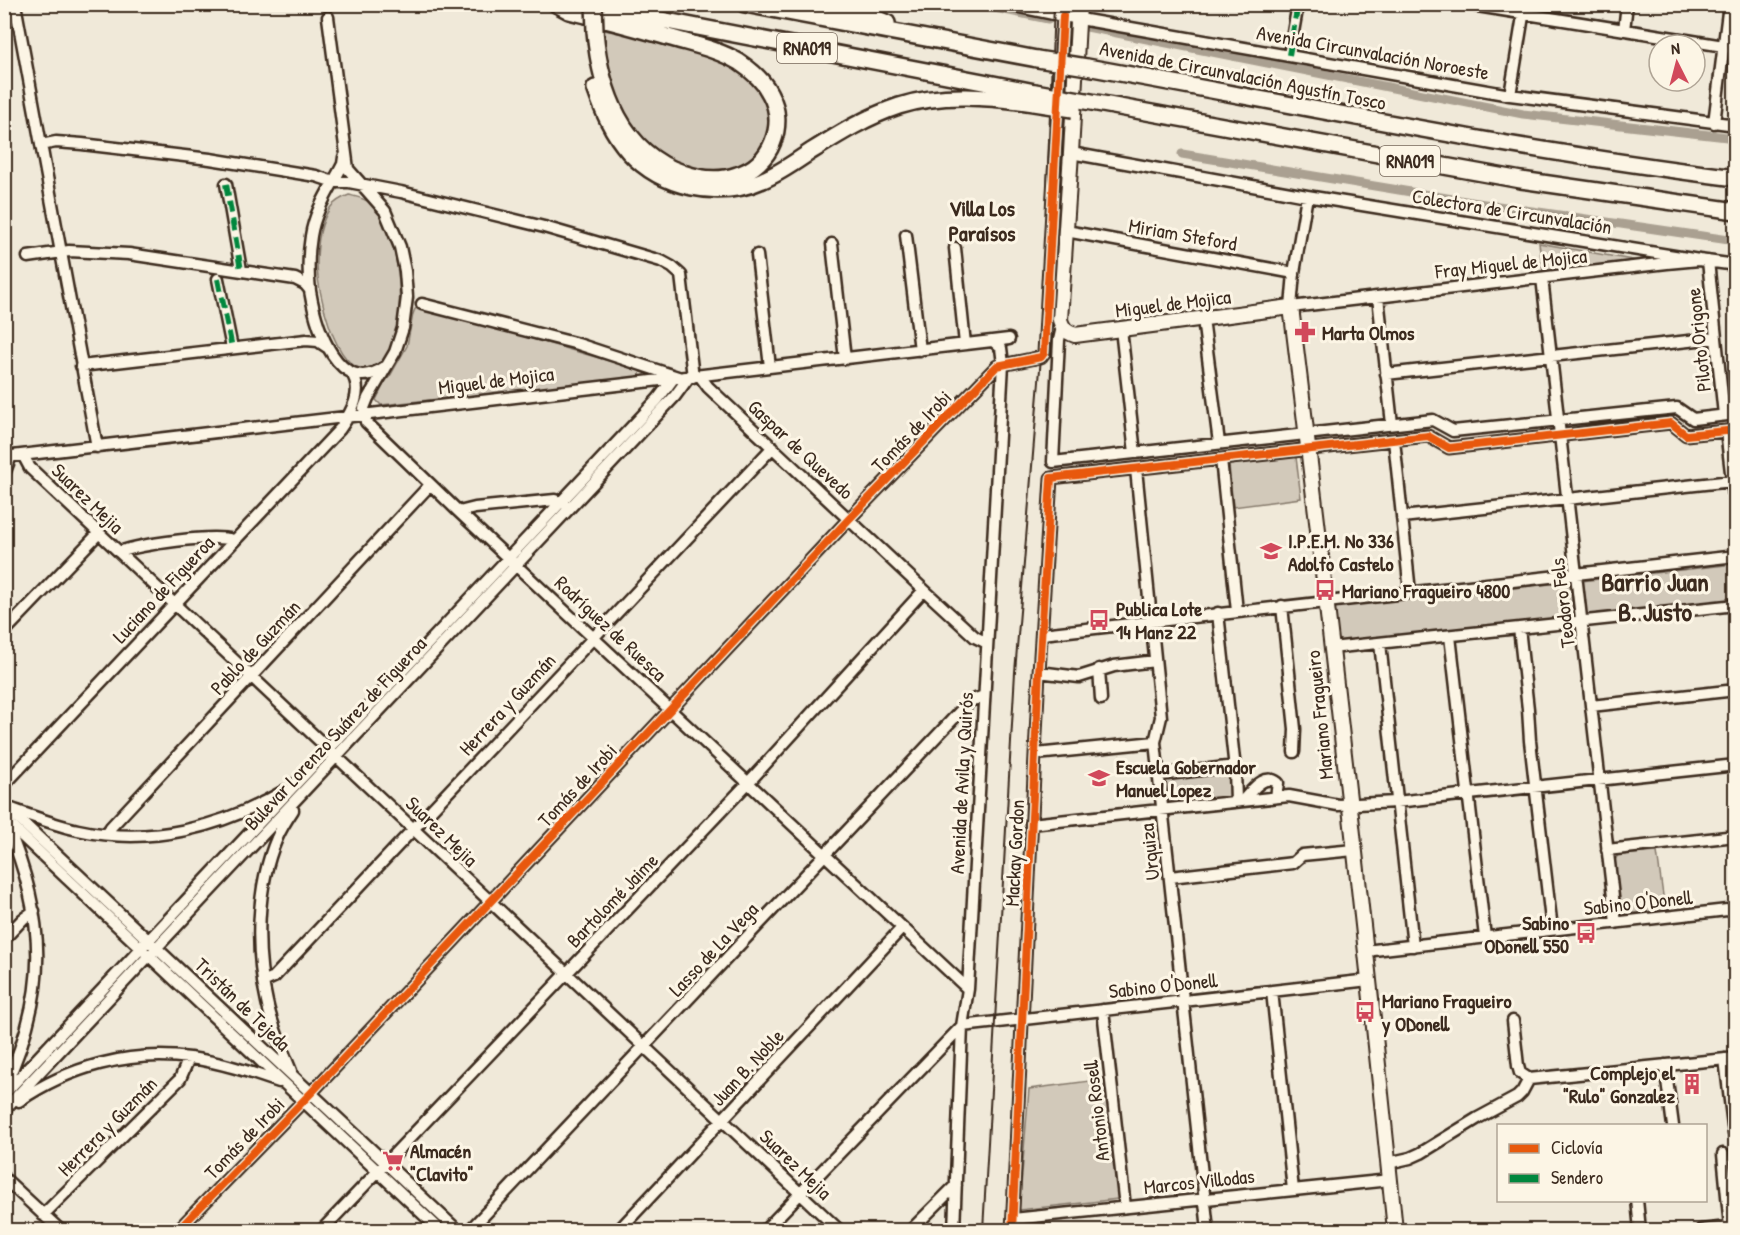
<svg xmlns="http://www.w3.org/2000/svg" width="1740" height="1235" font-family="'Patrick Hand',sans-serif">
<style>
.green{fill:#d2c9ba;stroke:#867a6c;stroke-width:1.5}
.lines{fill:none;stroke-linecap:round;stroke-linejoin:round}
.canal{stroke:#aaa091;stroke-width:9}
.minor-casing{stroke:#3b2a1e;stroke-width:15}
.major-casing{stroke:#3b2a1e;stroke-width:18}
.highway-casing{stroke:#3b2a1e;stroke-width:20}
.minor{stroke:#fcf5e5;stroke-width:10}
.major{stroke:#fcf5e5;stroke-width:14}
.highway{stroke:#fcf5e5;stroke-width:15}
.rail{stroke:#3b2a1e;stroke-width:2}
.highway-bridge-casing{stroke:#3b2a1e;stroke-width:20;stroke-linecap:butt}
.highway-bridge{stroke:#fcf5e5;stroke-width:15}
.quiet{stroke:#00873e;stroke-width:6;stroke-dasharray:12 6;stroke-linecap:butt}
.cycleway-casing{stroke:#fcf5e5;stroke-width:11}
.cycleway{stroke:#e8590c;stroke-width:8}
.labels{text-anchor:middle;dominant-baseline:central;stroke-width:6;stroke-linejoin:round;paint-order:stroke}
.shield{fill:#fcf5e5;stroke:#75675a;stroke-width:1.5}
.shield-label{font-size:18px;font-weight:bold;fill:#3b2a1e}
.street-label{font-size:20px;fill:#3b2a1e;stroke:#fcf5e5}
.poi-label{font-size:20px;font-weight:bold;fill:#3b2a1e;stroke:#fcf5e5;text-anchor:start}
.quarter-label{font-size:22px;font-weight:bold;fill:#3b2a1e;stroke:#fcf5e5}
.district-label{font-size:26px;font-weight:bold;fill:#3b2a1e;stroke:#fcf5e5}
</style>
<rect width="100%" height="100%" fill="#f0e9d9"/>
<filter id="ink" filterUnits="userSpaceOnUse"><feTurbulence type="fractalNoise" baseFrequency=".0167" numOctaves="2"/><feDisplacementMap in="SourceGraphic" scale="12" xChannelSelector="R" yChannelSelector="G"/><feConvolveMatrix kernelMatrix="1 2 1 2 8 2 1 2 1" color-interpolation-filters="sRGB"/></filter>
<g filter="url(#ink)">
<path class="green" d="M 600,29 C 642,38 704,48 739,71 C 777,97 783,147 738,169 C 729,173 716,173 707,172 C 683,169 660,160 642,142 C 635,135 631,124 625,115 C 622,109 616,102 614,96 C 607,80 604,47 600,29 Z
M 349,195 C 357,197 364,198 370,203 C 401,230 409,320 387,354 C 383,361 376,369 366,369 C 334,370 317,289 317,264 C 317,246 320,223 330,208 C 335,201 341,198 349,195 Z
M 1539,243 L 1638,261 L 1543,273 Z
M 420,307 L 641,370 L 639,378 L 381,405 L 376,400 L 385,382 L 390,376 L 407,346 L 413,314 L 415,309 Z
M 1296,457 L 1301,498 L 1233,507 L 1229,465 Z
M 1735,564 L 1735,601 L 1589,615 L 1585,612 L 1581,581 Z
M 1570,582 L 1574,619 L 1338,643 L 1334,607 Z
M 1232,770 L 1231,797 L 1170,805 L 1165,801 L 1163,778 Z
M 1657,852 L 1665,910 L 1622,914 L 1620,911 L 1614,862 L 1618,855 Z
M 1105,1079 L 1118,1199 L 1019,1210 L 1029,1089 Z"/>
<g class="lines">
<path class="canal" d="M 975,4 L 1048,19
M 1087,27 L 1523,114 L 1736,138
M 1182,154 L 1471,202 L 1736,241"/>
<defs>
<path id="minor" d="M 15,4 L 97,447
M 1005,4 L 1063,16 L 1510,95 L 1736,125
M 1465,4 L 1736,48
M 328,17 L 348,169 L 385,211 L 400,247 L 405,271 L 407,297 L 403,328 L 395,352 L 368,398 L 364,408 L 366,422 L 459,512 L 968,989
M 1624,30 L 1627,4
M 1289,55 L 1298,4
M 1510,95 L 1525,4
M 1714,123 L 1729,4
M 41,145 L 56,142 L 82,144 L 210,159 L 316,176 L 334,182 L 349,182 L 401,192 L 544,227 L 661,261 L 672,267 L 681,275 L 693,377
M 1071,153 L 1307,196 L 1699,260
M 344,157 L 343,164 C 331,188 315,209 311,236 C 308,254 308,273 310,291 C 316,326 338,399 385,367
M 226,184 L 241,270
M 1307,196 L 1294,273 L 1291,307 L 1667,263 L 1699,260 L 1736,265
M 1066,231 L 1294,273
M 906,235 L 920,350
M 832,244 L 845,359
M 955,248 L 965,344
M 757,255 L 770,367
M 28,257 L 69,251 L 129,254 L 295,279 L 305,284 L 310,290
M 1708,261 L 1724,415
M 1542,278 L 1616,923
M 218,279 L 232,348
M 1378,297 L 1392,424
M 422,304 L 578,344 L 678,377
M 1203,319 L 1219,443
M 1062,327 L 1059,340 L 1053,462 L 1433,420 L 1453,431 L 1677,408 L 1693,419 L 1736,414
M 1121,329 L 1135,453
M 81,366 L 306,340 L 318,341 L 327,347
M 1386,374 L 1716,338
M 700,376 L 708,387 L 924,590 L 975,637 L 987,643
M 1726,431 L 1736,513
M 1394,440 L 1410,592
M 23,455 L 30,468 L 839,1230
M 4,457 L 1009,339
M 1221,459 L 1237,611
M 1136,469 L 1161,717 L 1155,742 L 1208,1230
M 4,474 L 11,456
M 459,512 L 475,508 L 555,500 L 564,504
M 1402,517 L 1732,481
M 119,552 C 142,544 211,534 234,540
M 1282,606 L 1295,729 L 1294,752
M 1218,613 L 1235,769 L 1236,801
M 1519,628 L 1528,709 L 1530,741 L 1552,929
M 4,632 L 98,534
M 1042,634 L 1736,556
M 1450,636 L 1485,937
M 1380,643 L 1413,946
M 1331,648 L 1736,605
M 1099,669 L 1101,699
M 1039,672 L 1079,677 L 1114,666 L 1155,661
M 1591,706 L 1736,690
M 1036,754 L 1155,742
M 1159,775 L 1235,766
M 4,785 L 340,429 C 351,413 365,391 351,372
M 1243,800 C 1252,791 1264,772 1278,783 L 1276,797
M 4,805 L 457,1230
M 12,809 C 34,817 55,825 78,830 C 150,846 221,828 284,791
M 4,819 L 440,1230
M 1031,824 L 1289,796 L 1338,805 L 1396,802 L 1736,765
M 106,834 L 111,827 L 430,485
M 1607,850 L 1736,836
M 1170,877 L 1293,863 L 1302,855 L 1354,850
M 4,939 L 23,919 L 34,911
M 1365,951 L 1736,909
M 263,982 L 274,977 L 773,447
M 1272,991 L 1293,1190
M 1103,1010 L 1125,1207
M 1513,1021 L 1518,1066 L 1520,1073 L 1529,1079 L 1736,1058
M 962,1026 L 1369,980
M 1725,1059 L 1734,1134
M 1665,1065 L 1673,1126
M 291,1071 C 282,1049 272,1026 267,1002 C 255,950 256,887 277,838 C 281,828 287,819 293,810
M 4,1088 C 49,992 47,919 6,823
M 4,1094 L 658,399 L 673,379
M 19,1101 C 68,1067 130,1050 190,1058 C 220,1062 250,1072 279,1082
M 4,1110 L 675,396 L 689,377
M 1723,1154 L 1730,1227
M 1388,1163 L 1410,1158 L 1421,1153 L 1478,1118 L 1517,1097 L 1522,1092 L 1529,1079
M 4,1178 L 60,1230
M 1637,1200 L 1640,1230
M 43,1215 L 180,1079 L 189,1058
M 1013,1219 L 1390,1180
M 178,1230 L 311,1093 L 849,519 L 997,366 L 1041,357 L 1044,353 L 1063,16
M 322,1230 L 748,783 L 924,590
M 470,1230 L 970,701 L 984,696
M 619,1230 L 902,928
M 765,1230 L 962,1026
M 911,1230 L 956,1185
M 954,1230 L 962,1026 L 968,989 L 1003,364 L 1001,348 L 993,341
M 1012,1230 L 1039,672 L 1051,478 L 1428,436 L 1449,448 L 1671,423 L 1686,435 L 1736,430
M 1701,1230 L 1736,1226"/>
<path id="major" d="M 1079,4 L 1071,153 L 1060,320 C 1063,329 1066,332 1075,335 L 1291,307 C 1329,615 1364,922 1395,1230"/>
<path id="highway" d="M 556,4 L 569,11 C 604,19 639,29 675,39 C 696,45 719,50 739,62 C 751,70 764,81 770,94 C 787,125 771,165 737,175 C 720,181 700,179 683,173 C 622,153 600,90 595,31
M 745,4 L 1037,59
M 822,4 L 875,18 L 887,23
M 594,7 L 1035,92
M 1087,67 C 1303,106 1518,151 1736,178
M 595,88 C 603,111 612,133 629,152 C 662,188 718,200 763,180 C 780,173 795,162 810,152 C 839,134 866,117 899,106 C 942,92 990,97 1034,103
M 1086,101 L 1521,180 L 1736,211"/>
</defs>
<use href="#minor" class="minor-casing"/>
<use href="#major" class="major-casing"/>
<use href="#highway" class="highway-casing"/>
<use href="#minor" class="minor"/>
<use href="#major" class="major"/>
<use href="#highway" class="highway"/>
<path class="rail" d="M 983,1230 L 1015,672 L 1041,357 L 1054,4"/>
<defs>
<path id="highway-bridge" d="M 594,4 L 595,31
M 1037,59 L 1087,67
M 1035,92 L 1086,101
M 1034,103 L 1073,109"/>
</defs>
<use href="#highway-bridge" class="highway-bridge-casing"/>
<use href="#highway-bridge" class="highway-bridge"/>
<path class="quiet" d="M 1289,55 L 1298,4
M 226,184 L 241,270
M 218,279 L 232,348"/>
<defs>
<path id="cycleway" d="M 178,1230 L 311,1093 L 849,519 L 997,366 L 1041,357 L 1044,353 L 1063,16
M 1012,1230 L 1039,672 L 1051,478 L 1428,436 L 1449,448 L 1671,423 L 1686,435 L 1736,430"/>
</defs>
<use href="#cycleway" class="cycleway-casing"/>
<use href="#cycleway" class="cycleway"/>
</g>
</g>
<defs>
<symbol id="pharmacy-bare" viewBox="-9 -9 18 18"><path d="M-2-6h4v4h4v4h-4v4h-4v-4h-4v-4h4Z" fill="#d1495b" stroke="#fcf5e5" stroke-width="2.5" paint-order="stroke"/></symbol>
<symbol id="school-bare" viewBox="-9 -9 18 18"><path d="M0-5L7-2L0 1L-7-2ZM-4 1L0 2.5L4 1V4Q0 6-4 4Z" fill="#d1495b" stroke="#fcf5e5" stroke-width="2.5" paint-order="stroke"/></symbol>
<symbol id="bus-bare" viewBox="-9 -9 18 18"><path d="M-5-6H5V4H4V6H2V4H-2V6H-4V4H-5ZM-3.5-4V0h7V-4ZM-3.5 1.2v1.5H-2V1.2ZM2 1.2v1.5H3.5V1.2Z" fill="#d1495b" stroke="#fcf5e5" stroke-width="2.5" paint-order="stroke"/></symbol>
<symbol id="building-bare" viewBox="-9 -9 18 18"><path d="M-4-6H4V6H1V3H-1V6H-4ZM-2.5-4.3h1.7v1.8h-1.7ZM.8-4.3h1.7v1.8H.8ZM-2.5-1h1.7V.8h-1.7ZM.8-1h1.7V.8H.8Z" fill="#d1495b" stroke="#fcf5e5" stroke-width="2.5" paint-order="stroke"/></symbol>
<symbol id="supermarket-bare" viewBox="-9 -9 18 18"><path d="M-6-5.5h2.5l.6 2H6L4.5 2H-2.5L-4.4-4H-6ZM-1.5 3.2a1.3 1.3 0 1 0 .1 0ZM3 3.2a1.3 1.3 0 1 0 .1 0Z" fill="#d1495b" stroke="#fcf5e5" stroke-width="2.5" paint-order="stroke"/></symbol>
</defs>
<g fill-rule="evenodd">
<use href="#pharmacy-bare" x="1290" y="317" width="30" height="30"/>
<use href="#school-bare" x="1256" y="536" width="30" height="30"/>
<use href="#bus-bare" x="1310" y="575" width="30" height="30"/>
<use href="#bus-bare" x="1084" y="605" width="30" height="30"/>
<use href="#school-bare" x="1084" y="763" width="30" height="30"/>
<use href="#bus-bare" x="1571" y="918" width="30" height="30"/>
<use href="#bus-bare" x="1350" y="997" width="30" height="30"/>
<use href="#building-bare" x="1677" y="1069" width="30" height="30"/>
<use href="#supermarket-bare" x="378" y="1146" width="30" height="30"/>
</g>
<g class="labels">
<g class="shield">
<rect x="777" y="33" width="60" height="30" rx="4.5"/>
<rect x="1380" y="146" width="60" height="30" rx="4.5"/>
</g>
<g class="shield-label">
<text x="807" y="48">RNA019</text>
<text x="1410" y="161">RNA019</text>
</g>
<g class="street-label">
<text transform="translate(1373 52) rotate(10)">Avenida Circunvalación Noroeste</text>
<text transform="translate(1243 75) rotate(11)">Avenida de Circunvalación Agustín Tosco</text>
<text transform="translate(1512 211) rotate(9)">Colectora de Circunvalación</text>
<text transform="translate(1183 234) rotate(10)">Miriam Steford</text>
<text transform="translate(1511 263) rotate(-6)">Fray Miguel de Mojica</text>
<text transform="translate(1173 303) rotate(-7)">Miguel de Mojica</text>
<text transform="translate(1698 340) rotate(-96)">Piloto Origone</text>
<text transform="translate(496 380) rotate(-7)">Miguel de Mojica</text>
<text transform="translate(911 431) rotate(-46)">Tomás de Irobi</text>
<text transform="translate(801 449) rotate(43)">Gaspar de Quevedo</text>
<text transform="translate(88 498) rotate(44)">Suarez Mejia</text>
<text transform="translate(163 589) rotate(-47)">Luciano de Figueroa</text>
<text transform="translate(1562 603) rotate(-97)">Teodoro Fels</text>
<text transform="translate(611 628) rotate(43)">Rodríguez de Ruesca</text>
<text transform="translate(255 647) rotate(-47)">Pablo de Guzmán</text>
<text transform="translate(507 704) rotate(-47)">Herrera y Guzmán</text>
<text transform="translate(1319 715) rotate(-96)">Mariano Fragueiro</text>
<text transform="translate(335 733) rotate(-47)">Bulevar Lorenzo Suárez de Figueroa</text>
<text transform="translate(961 783) rotate(-87)">Avenida de Avila y Quirós</text>
<text transform="translate(577 785) rotate(-47)">Tomás de Irobi</text>
<text transform="translate(442 831) rotate(44)">Suarez Mejia</text>
<text transform="translate(1149 852) rotate(-96)">Urquiza</text>
<text transform="translate(1014 853) rotate(-87)">Mackay Gordon</text>
<text transform="translate(612 900) rotate(-46)">Bartolomé Jaime</text>
<text transform="translate(1638 902) rotate(-6)">Sabino O'Donell</text>
<text transform="translate(713 949) rotate(-47)">Lasso de La Vega</text>
<text transform="translate(1163 985) rotate(-6)">Sabino O'Donell</text>
<text transform="translate(243 1004) rotate(44)">Tristán de Tejeda</text>
<text transform="translate(747 1067) rotate(-47)">Juan B. Noble</text>
<text transform="translate(1096 1111) rotate(-97)">Antonio Rosell</text>
<text transform="translate(107 1126) rotate(-45)">Herrera y Guzmán</text>
<text transform="translate(244 1138) rotate(-46)">Tomás de Irobi</text>
<text transform="translate(796 1164) rotate(44)">Suarez Mejia</text>
<text transform="translate(1199 1181) rotate(-6)">Marcos Villodas</text>
</g>
<g class="poi-label">
<text x="1322" y="332">Marta Olmos</text>
<text x="1288" y="540">I.P.E.M. No 336<tspan x="1288" dy="23">Adolfo Castelo</tspan></text>
<text x="1342" y="590">Mariano Fragueiro 4800</text>
<text x="1116" y="608">Publica Lote<tspan x="1116" dy="23">14 Manz 22</tspan></text>
<text x="1116" y="766">Escuela Gobernador<tspan x="1116" dy="23">Manuel Lopez</tspan></text>
<text x="1569" y="922" text-anchor="end">Sabino<tspan x="1569" dy="23">ODonell 550</tspan></text>
<text x="1382" y="1000">Mariano Fragueiro<tspan x="1382" dy="23">y ODonell</tspan></text>
<text x="1675" y="1072" text-anchor="end">Complejo el<tspan x="1675" dy="23">"Rulo" Gonzalez</tspan></text>
<text x="410" y="1150">Almacén<tspan x="410" dy="23">"Clavito"</tspan></text>
</g>
<g class="quarter-label">
<text x="982" y="208">Villa Los<tspan x="982" dy="25">Paraísos</tspan></text>
</g>
<g class="district-label">
<text x="1655" y="581">Barrio Juan<tspan x="1655" dy="30">B. Justo</tspan></text>
</g>
</g>
<rect width="1740" height="1235" fill="none" stroke="#fcf5e5" stroke-width="24"/>
<rect x="12" y="12" width="1716" height="1211" fill="none" stroke="#3b2a1e" stroke-width="2" filter="url(#ink)"/>
<rect x="1497" y="1124" width="210" height="78" fill="#fcf5e5" stroke="#afa495" stroke-width="1.5"/>
<rect x="1509" y="1144" width="30" height="9" fill="#e8590c" stroke="#afa495" stroke-width="1.5"/>
<text x="1551" y="1154" font-size="18" fill="#3b2a1e">Ciclovía</text>
<rect x="1509" y="1174" width="30" height="9" fill="#00873e" stroke="#afa495" stroke-width="1.5"/>
<text x="1551" y="1184" font-size="18" fill="#3b2a1e">Sendero</text>
<g transform="translate(1677 63) rotate(354)"><circle r="28" fill="#fcf5e5" stroke="#afa495" stroke-width="1.5"/>
<path d="M0-4.5L10 22L0 15L-10 22Z" fill="#d1495b"/>
<text y="-9" font-size="16" font-weight="bold" text-anchor="middle" fill="#3b2a1e">N</text>
</g>
</svg>
